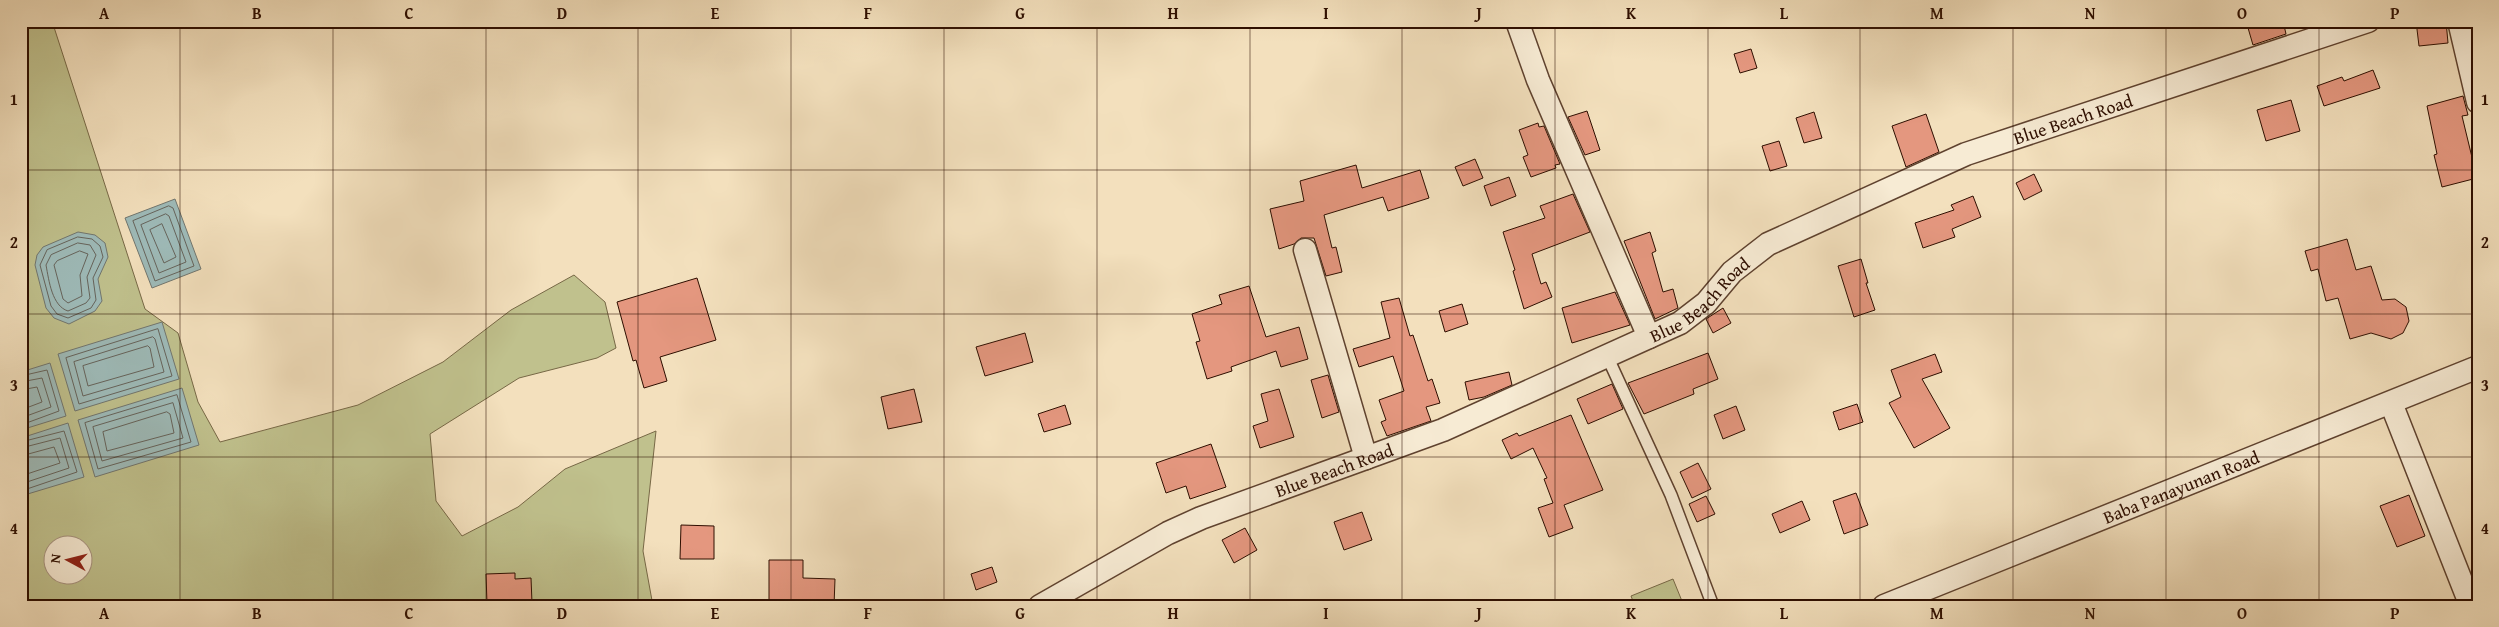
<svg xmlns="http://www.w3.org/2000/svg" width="2499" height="627" font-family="'Gentium Book Plus',serif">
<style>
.green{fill:#c0c18d;stroke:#776846;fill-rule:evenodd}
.water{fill:#9ebbb9;stroke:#71766f}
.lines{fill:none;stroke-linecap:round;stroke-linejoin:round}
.shore{stroke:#66645c;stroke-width:1}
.building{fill:#e4977f;stroke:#2e0e00}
.lane-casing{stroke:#5f422f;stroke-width:14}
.street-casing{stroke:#5f422f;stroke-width:25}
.lane{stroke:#f7ebd4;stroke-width:11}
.street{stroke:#f7ebd4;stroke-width:22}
.grid{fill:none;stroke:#2e0e00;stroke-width:1;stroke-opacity:0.55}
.labels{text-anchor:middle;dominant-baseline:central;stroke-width:4;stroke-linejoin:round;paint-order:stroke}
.street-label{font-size:18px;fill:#2e0e00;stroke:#f7ebd4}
.neatline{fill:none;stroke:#2e0e00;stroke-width:2}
.grid-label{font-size:16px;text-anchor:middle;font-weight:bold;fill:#2e0e00}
</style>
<rect width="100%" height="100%" fill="#f3e0bd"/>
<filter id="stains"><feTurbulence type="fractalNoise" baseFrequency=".004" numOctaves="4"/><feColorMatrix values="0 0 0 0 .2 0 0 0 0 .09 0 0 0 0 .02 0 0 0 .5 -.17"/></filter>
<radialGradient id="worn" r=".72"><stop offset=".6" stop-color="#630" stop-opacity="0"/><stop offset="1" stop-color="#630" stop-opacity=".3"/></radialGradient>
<path class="green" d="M 21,21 L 52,21 L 145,309 L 178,333 L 198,402 L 220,442 L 358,405 L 443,362 L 511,310 L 574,275 L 605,302 L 616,348 L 597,358 L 519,378 L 430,434 L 436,501 L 462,536 L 518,507 L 565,469 L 656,431 L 643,551 L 653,606 L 21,606 ZM 52,544 L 82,544 L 82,574 L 52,574 Z
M 1673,579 L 1684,606 L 1635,606 L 1631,596 Z"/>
<path class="water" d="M 175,199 L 201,269 L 152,288 L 125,218 Z
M 78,232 L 95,235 L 105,243 L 108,257 L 98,279 L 102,301 L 95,311 L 69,324 L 54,318 L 46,308 L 35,265 L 37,255 L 43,247 Z
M 162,322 L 179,379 L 75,411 L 58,354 Z
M 50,363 L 66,416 L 21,430 L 21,372 Z
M 182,388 L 199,445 L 95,477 L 78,420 Z
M 68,423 L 84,477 L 21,496 L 21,438 Z"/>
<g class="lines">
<path class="shore" d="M 169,206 L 173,208 L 194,266 L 155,281 L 133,221 Z
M 166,214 L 169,216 L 186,262 L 159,273 L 141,225 Z
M 162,224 L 176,257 L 164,263 L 150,230 Z
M 78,237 L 92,239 L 100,246 L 103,257 L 93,278 L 96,300 L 91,308 L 68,318 L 57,314 L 51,306 L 40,265 L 47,250 Z
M 78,243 L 90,245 L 96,255 L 87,277 L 90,298 L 86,303 L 68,311 C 52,306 49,281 46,265 L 51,255 Z
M 80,251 L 88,254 L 80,275 L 82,296 L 68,303 L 63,299 L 54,265 L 57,261 Z
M 158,329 L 172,376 L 79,404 L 66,358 Z
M 153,337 L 155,339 L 164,372 L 83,396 L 74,362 Z
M 148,346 L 150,348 L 154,367 L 88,386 L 83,366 Z
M 21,376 L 47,370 L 59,411 L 21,425
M 21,382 L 42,378 L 51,407 L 21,418
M 21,390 L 37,387 L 42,402 L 21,410
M 177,395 L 191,442 L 98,469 L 85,423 Z
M 173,403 L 183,438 L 102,461 L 93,427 Z
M 167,412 L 170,414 L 174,433 L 107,451 L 103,432 Z
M 21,442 L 64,431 L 77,472 L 21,491
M 21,448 L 60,438 L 69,468 L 21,484
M 21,456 L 54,447 L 60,463 L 21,476"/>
</g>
<path class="building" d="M 2246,21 L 2283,21 L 2286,34 L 2253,45 Z
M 2416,21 L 2446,21 L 2448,43 L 2419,46 Z
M 1751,49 L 1757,68 L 1740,73 L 1734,54 Z
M 2373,70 L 2380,88 L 2324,106 L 2317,86 L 2342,77 L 2344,81 Z
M 2463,96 L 2468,115 L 2462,116 L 2477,178 L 2442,187 L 2434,155 L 2437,154 L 2427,106 Z
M 2291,100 L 2300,131 L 2266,141 L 2257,110 Z
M 1587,111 L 1600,150 L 1585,155 L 1568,117 Z
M 1814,112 L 1822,138 L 1804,143 L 1796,118 Z
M 1926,114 L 1939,152 L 1906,167 L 1892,126 Z
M 1538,123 L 1539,127 L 1544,126 L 1560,164 L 1555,165 L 1556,168 L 1531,177 L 1523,157 L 1528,155 L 1519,130 Z
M 1779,141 L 1787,166 L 1770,171 L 1762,146 Z
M 1475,159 L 1483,178 L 1463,186 L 1455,167 Z
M 1356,165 L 1362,188 L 1420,170 L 1429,198 L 1388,211 L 1383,197 L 1324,215 L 1332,248 L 1336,247 L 1342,272 L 1326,276 L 1314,238 L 1301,238 L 1294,244 L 1279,249 L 1270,209 L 1304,201 L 1300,181 Z
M 2034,174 L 2042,191 L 2024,200 L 2016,183 Z
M 1509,177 L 1516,196 L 1491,206 L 1484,186 Z
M 1573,194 L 1590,232 L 1532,254 L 1541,284 L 1546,282 L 1552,297 L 1524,309 L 1513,271 L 1515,270 L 1503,232 L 1545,218 L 1540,206 Z
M 1973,196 L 1981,217 L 1952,229 L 1955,237 L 1923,248 L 1915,223 L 1954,210 L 1951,205 Z
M 1650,232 L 1656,251 L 1652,253 L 1663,292 L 1673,289 L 1678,308 L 1655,319 L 1624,241 Z
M 2347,239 L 2356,270 L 2371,266 L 2382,300 L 2395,299 L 2406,307 L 2409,321 L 2403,333 L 2391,339 L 2371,333 L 2350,339 L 2338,298 L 2326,301 L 2318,269 L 2311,271 L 2305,251 Z
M 1861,259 L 1868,283 L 1866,283 L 1875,310 L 1854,317 L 1838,266 Z
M 697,278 L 716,340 L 660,357 L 667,381 L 644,388 L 636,360 L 633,361 L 617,302 Z
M 1249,286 L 1266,337 L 1299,327 L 1308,359 L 1281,367 L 1276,351 L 1231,367 L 1232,371 L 1207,379 L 1196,342 L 1200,341 L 1192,314 L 1222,304 L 1219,295 Z
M 1615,292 L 1630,325 L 1572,343 L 1562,308 Z
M 1399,298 L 1410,336 L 1413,335 L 1428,381 L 1432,379 L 1440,403 L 1426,407 L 1431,421 L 1387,436 L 1381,422 L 1386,420 L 1379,400 L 1404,391 L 1393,356 L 1359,367 L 1353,349 L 1390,338 L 1381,302 Z
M 1462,304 L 1468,324 L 1445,332 L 1439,311 Z
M 1723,308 L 1731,323 L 1713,333 L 1706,319 Z
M 1025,333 L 1033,362 L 985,376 L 976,347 Z
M 1708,353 L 1718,379 L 1693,389 L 1694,394 L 1644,414 L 1628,383 Z
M 1935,354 L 1942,372 L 1922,379 L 1950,428 L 1914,448 L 1889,403 L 1901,397 L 1891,370 Z
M 1509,372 L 1512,385 L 1484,397 L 1469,400 L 1465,382 Z
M 1328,375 L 1339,412 L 1322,418 L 1311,380 Z
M 1612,384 L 1623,409 L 1588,424 L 1577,399 Z
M 914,389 L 922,422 L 888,429 L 881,397 Z
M 1279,389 L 1294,437 L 1260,448 L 1253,426 L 1268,421 L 1261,394 Z
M 1857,404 L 1863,422 L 1839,430 L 1833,412 Z
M 1065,405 L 1071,424 L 1044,432 L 1038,414 Z
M 1736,406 L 1745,430 L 1723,439 L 1714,415 Z
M 1571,415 L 1603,490 L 1564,505 L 1573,528 L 1549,537 L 1538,508 L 1553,503 L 1544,479 L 1547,478 L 1533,448 L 1511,459 L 1502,440 L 1517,433 L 1519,436 Z
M 1211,444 L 1226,487 L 1190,499 L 1186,486 L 1166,493 L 1156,463 Z
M 1698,463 L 1711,489 L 1692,498 L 1680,472 Z
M 1856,493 L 1868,525 L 1844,534 L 1833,501 Z
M 2409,495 L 2425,536 L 2397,547 L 2380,506 Z
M 1706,496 L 1715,514 L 1697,522 L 1689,504 Z
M 1802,501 L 1810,520 L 1780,533 L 1772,514 Z
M 1362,512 L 1372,540 L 1344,550 L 1334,522 Z
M 681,525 L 714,526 L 714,559 L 680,559 Z
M 1245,528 L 1257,550 L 1234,563 L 1222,540 Z
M 769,560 L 803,560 L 803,578 L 835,579 L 834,606 L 769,606 Z
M 992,567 L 997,582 L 976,590 L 971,574 Z
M 515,573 L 515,579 L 531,578 L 532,603 L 487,604 L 486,574 Z"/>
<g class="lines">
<defs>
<path id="lane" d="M 1607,356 L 1671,495 L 1713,606"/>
<g id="street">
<path d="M 1517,21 L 1538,80 L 1649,337"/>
<path d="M 2459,21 L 2478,102"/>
<path d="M 1305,250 L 1366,458"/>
<path d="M 2391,403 L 2471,606"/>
<path id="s1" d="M 1040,606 L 1168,533 L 1201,518 L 1443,430 L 1680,323 L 1706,303 L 1732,272 L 1768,244 L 1966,154 L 2368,21"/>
<path id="s2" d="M 1884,606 L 2478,367"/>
</g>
</defs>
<use href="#lane" class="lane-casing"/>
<use href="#street" class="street-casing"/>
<use href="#lane" class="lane"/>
<use href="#street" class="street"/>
</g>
<path class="grid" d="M 180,21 L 180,606M 333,21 L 333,606M 486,21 L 486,606M 638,21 L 638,606M 791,21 L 791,606M 944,21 L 944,606M 1097,21 L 1097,606M 1250,21 L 1250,606M 1402,21 L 1402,606M 1555,21 L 1555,606M 1708,21 L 1708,606M 1860,21 L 1860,606M 2013,21 L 2013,606M 2166,21 L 2166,606M 2319,21 L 2319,606M 21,170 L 2478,170M 21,314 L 2478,314M 21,457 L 2478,457"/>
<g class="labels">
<g class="street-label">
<text stroke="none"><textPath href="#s1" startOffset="1150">Blue Beach Road</textPath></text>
<text stroke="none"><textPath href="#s1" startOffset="731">Blue Beach Road</textPath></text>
<text stroke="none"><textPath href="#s1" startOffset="325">Blue Beach Road</textPath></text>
<text stroke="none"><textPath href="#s2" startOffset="320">Baba Panayunan Road</textPath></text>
</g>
</g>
<rect width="2499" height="627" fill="none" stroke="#f3e0bd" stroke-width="55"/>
<g transform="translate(68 560) rotate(277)"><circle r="24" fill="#f7ebd4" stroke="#a7937f"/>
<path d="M0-4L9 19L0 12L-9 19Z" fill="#8f2418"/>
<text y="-8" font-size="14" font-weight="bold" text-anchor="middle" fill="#2e0e00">N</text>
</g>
<rect x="28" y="28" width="2444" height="572" class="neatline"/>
<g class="grid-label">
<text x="104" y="19">A</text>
<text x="257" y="19">B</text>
<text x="409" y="19">C</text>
<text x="562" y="19">D</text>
<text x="715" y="19">E</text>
<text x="868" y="19">F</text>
<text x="1020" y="19">G</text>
<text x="1173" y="19">H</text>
<text x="1326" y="19">I</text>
<text x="1479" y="19">J</text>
<text x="1631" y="19">K</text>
<text x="1784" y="19">L</text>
<text x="1937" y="19">M</text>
<text x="2090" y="19">N</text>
<text x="2242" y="19">O</text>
<text x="2395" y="19">P</text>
<text x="14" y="105">1</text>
<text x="2485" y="105">1</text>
<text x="14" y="248">2</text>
<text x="2485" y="248">2</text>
<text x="14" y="391">3</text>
<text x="2485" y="391">3</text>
<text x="14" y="534">4</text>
<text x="2485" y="534">4</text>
<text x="104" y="619">A</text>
<text x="257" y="619">B</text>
<text x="409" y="619">C</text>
<text x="562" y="619">D</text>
<text x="715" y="619">E</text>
<text x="868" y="619">F</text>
<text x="1020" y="619">G</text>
<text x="1173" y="619">H</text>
<text x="1326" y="619">I</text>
<text x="1479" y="619">J</text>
<text x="1631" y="619">K</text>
<text x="1784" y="619">L</text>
<text x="1937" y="619">M</text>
<text x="2090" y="619">N</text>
<text x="2242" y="619">O</text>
<text x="2395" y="619">P</text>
</g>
<rect width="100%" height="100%" filter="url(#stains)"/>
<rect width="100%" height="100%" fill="url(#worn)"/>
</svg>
